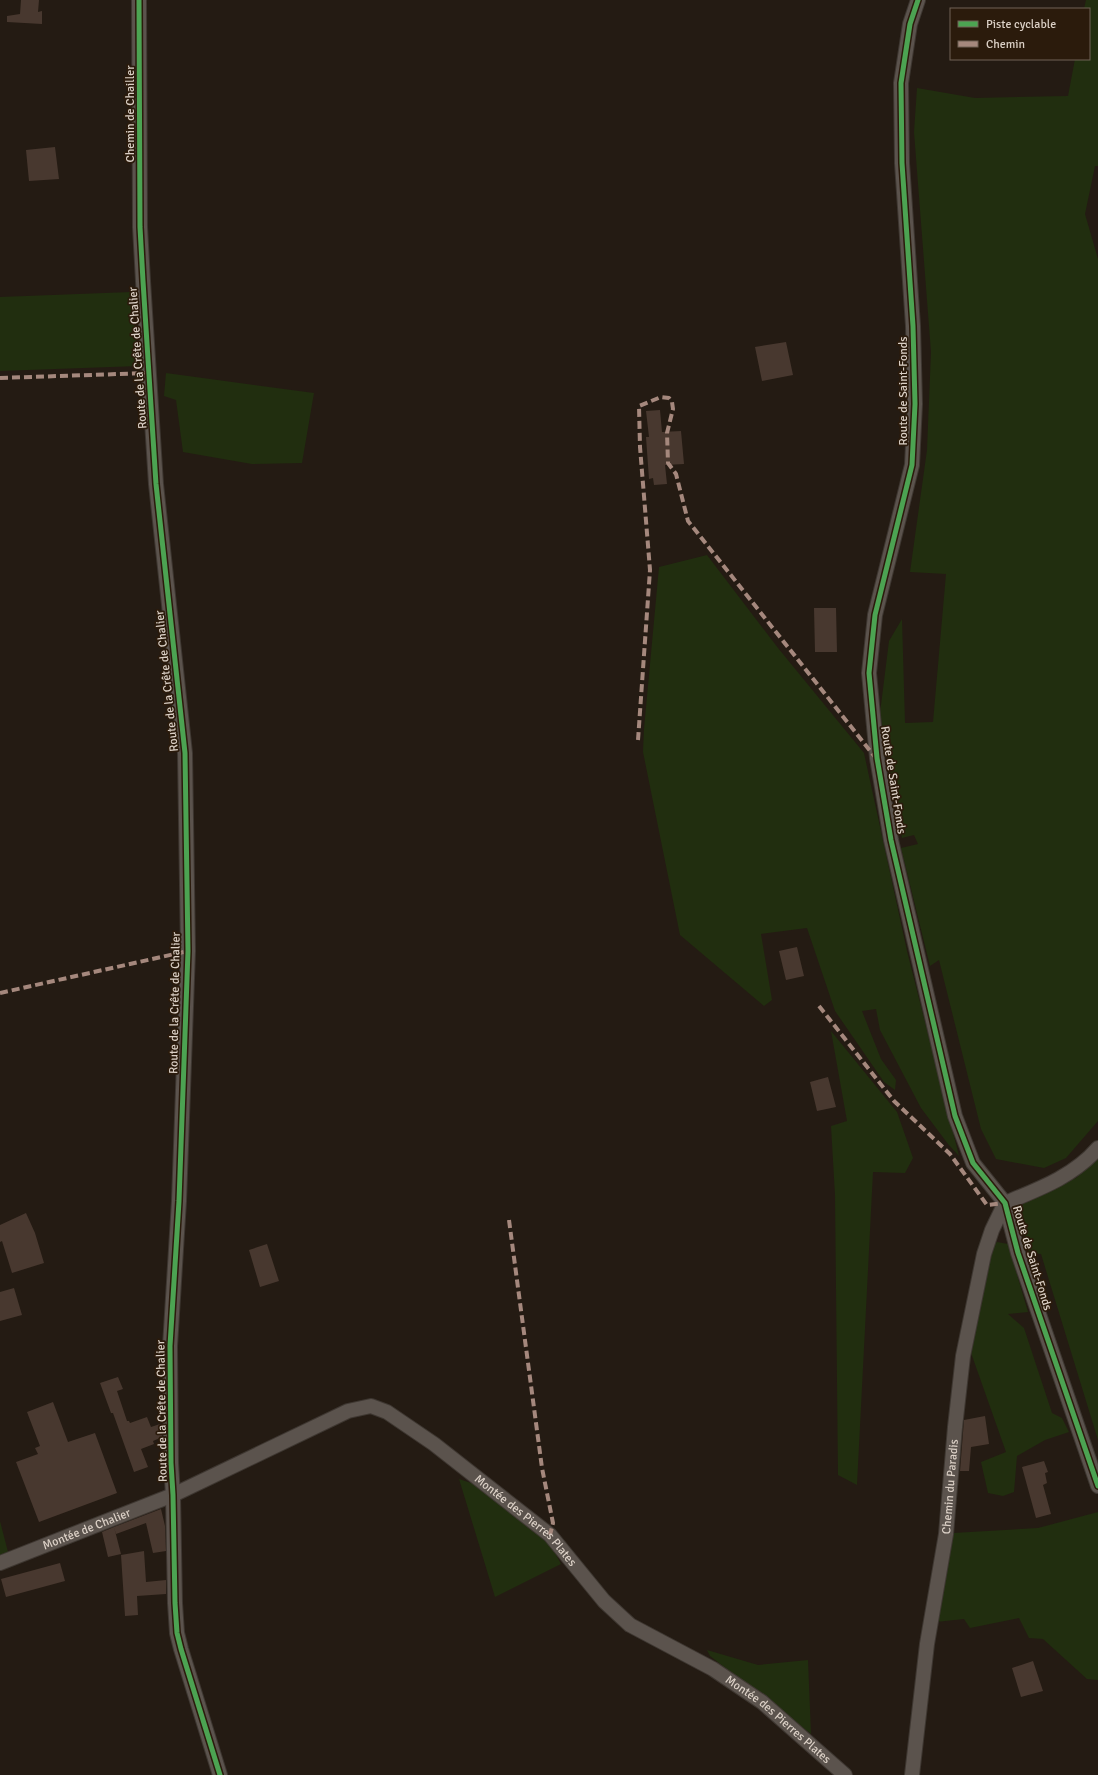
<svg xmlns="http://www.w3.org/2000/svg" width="1098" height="1775" font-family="Signika,sans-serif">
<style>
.green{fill:#212e0f}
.building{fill:#48382f}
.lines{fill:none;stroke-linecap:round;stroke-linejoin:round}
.street-casing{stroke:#3e3731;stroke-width:16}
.street{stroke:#5b534d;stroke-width:14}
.quiet{stroke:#a5887d;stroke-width:4;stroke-dasharray:8 4;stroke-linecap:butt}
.cycleway-casing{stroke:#2b1b0c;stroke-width:8}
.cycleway{stroke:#4ca352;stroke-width:5}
.labels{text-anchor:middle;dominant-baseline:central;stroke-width:3.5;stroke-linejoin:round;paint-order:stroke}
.street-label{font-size:12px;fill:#dbd0c6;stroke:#2b1b0c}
</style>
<rect width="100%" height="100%" fill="#241b13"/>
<path class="green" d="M 1086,0 L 1098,0 L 1098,166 L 1095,166 L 1085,214 L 1098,259 L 1098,1121 L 1066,1158 L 1044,1168 L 996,1159 L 981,1129 L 939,960 L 930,966 L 901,848 L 918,844 L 914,835 L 902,838 L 880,713 L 889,641 L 902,619 L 905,723 L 933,722 L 946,574 L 910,572 L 927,450 L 931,352 L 914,132 L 917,88 L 975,98 L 1068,96 L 1075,59 L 1089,59 L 1089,9 L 1084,9 Z
M 131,292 L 139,366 L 0,371 L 0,297 Z
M 166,373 L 314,393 L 302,463 L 252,464 L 183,452 L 176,400 L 164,396 Z
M 707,555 L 778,648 L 864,753 L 907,951 L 959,1156 L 948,1144 L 921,1108 L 880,1030 L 876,1009 L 862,1011 L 881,1059 L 896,1080 L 895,1090 L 884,1082 L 835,1011 L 807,928 L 761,934 L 772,1000 L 764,1006 L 680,935 L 643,752 L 644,729 L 659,567 Z
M 831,1031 L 897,1112 L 913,1158 L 905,1173 L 873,1172 L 857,1485 L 838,1475 L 835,1195 L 831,1126 L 847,1121 Z
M 1098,1158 L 1098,1440 L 1041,1254 L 1029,1253 L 1020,1209 L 1026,1200 L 1076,1178 Z
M 997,1242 L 1008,1244 L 1028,1312 L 1008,1314 L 1024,1328 L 1052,1413 L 1062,1418 L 1069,1432 L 1045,1440 L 1017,1456 L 1014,1492 L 1003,1496 L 988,1493 L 981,1462 L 1006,1452 L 970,1350 L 989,1249 Z
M 459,1479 L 480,1486 L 547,1538 L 561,1564 L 495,1597 Z
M 1098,1512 L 1098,1680 L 1087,1679 L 1043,1639 L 1029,1638 L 1019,1618 L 970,1628 L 964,1619 L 936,1622 L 953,1533 L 1038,1528 Z
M 0,1521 L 8,1552 L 0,1555 Z
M 707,1650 L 758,1665 L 808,1660 L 811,1734 L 710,1656 Z"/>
<path class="building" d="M 21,0 L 39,0 L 38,12 L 42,11 L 42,24 L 7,22 L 7,16 L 20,14 Z
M 55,147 L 59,179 L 29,181 L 26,150 Z
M 786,342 L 793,375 L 762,381 L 755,347 Z
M 660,410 L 662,432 L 681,431 L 684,464 L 665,465 L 667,484 L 654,485 L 653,478 L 649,479 L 646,437 L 649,437 L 646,411 Z
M 814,608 L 836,608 L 837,652 L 815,652 Z
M 797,947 L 804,976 L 786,980 L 779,951 Z
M 828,1077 L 836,1107 L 817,1111 L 810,1082 Z
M 26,1213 L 35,1233 L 44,1263 L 12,1273 L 2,1241 L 0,1242 L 0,1225 Z
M 267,1244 L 279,1281 L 260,1287 L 249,1250 Z
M 14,1288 L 22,1315 L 0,1321 L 0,1292 Z
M 118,1377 L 123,1389 L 117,1391 L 127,1421 L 129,1421 L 130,1423 L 147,1417 L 151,1427 L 160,1424 L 162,1430 L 162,1437 L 153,1441 L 154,1444 L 141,1449 L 148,1467 L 134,1472 L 113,1413 L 111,1413 L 100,1383 Z
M 53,1402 L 68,1442 L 95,1433 L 117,1493 L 39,1522 L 16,1462 L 38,1454 L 35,1448 L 40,1446 L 27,1412 Z
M 985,1416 L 989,1444 L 971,1447 L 969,1471 L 960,1471 L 964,1420 Z
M 1044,1461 L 1048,1472 L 1045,1473 L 1047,1483 L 1043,1485 L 1051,1514 L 1036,1518 L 1022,1467 Z
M 161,1509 L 165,1526 L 166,1551 L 153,1553 L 146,1523 L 116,1534 L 114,1527 Z
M 114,1527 L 121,1554 L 108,1557 L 102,1532 Z
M 144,1551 L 146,1582 L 166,1580 L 166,1594 L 137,1596 L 138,1615 L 125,1616 L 121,1555 Z
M 60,1563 L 65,1581 L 6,1597 L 1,1579 Z
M 1033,1661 L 1043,1691 L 1021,1697 L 1012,1668 Z"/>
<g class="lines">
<defs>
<g id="street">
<path d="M 139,0 L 140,227 L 143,281 L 156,484 L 185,753 L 188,951 L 179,1201 L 170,1346 L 171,1463 L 173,1495 L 175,1603 L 177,1633 L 181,1649 L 220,1775"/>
<path d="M 918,0 L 910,24 L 901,83 L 902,163 L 913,326 L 915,404 L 912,465 L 875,615 L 869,673 L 877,758 L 891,840 L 955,1116 L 973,1163 L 1005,1203 L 1018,1253 L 1098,1486"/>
<path id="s1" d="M 0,1563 L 173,1495 L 348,1411 L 371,1406 L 387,1412 L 434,1444 L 550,1535 L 604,1601 L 630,1625 L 713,1669 L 762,1702 L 845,1775"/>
<path id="s2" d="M 912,1775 L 927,1644 L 946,1534 L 955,1427 L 963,1356 L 984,1254 L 992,1230 L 1005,1203 C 1039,1189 1074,1176 1098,1148"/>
</g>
</defs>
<use href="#street" class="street-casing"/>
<use href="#street" class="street"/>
<path class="quiet" d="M 0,378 L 149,373
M 638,740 L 650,570 L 640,447 L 639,406 L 661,397 L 669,398 L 672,402 L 673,409 L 667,433 L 668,463 L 676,474 L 688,521 L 875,757
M 0,993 L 188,951
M 819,1006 L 894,1101 L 950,1154 L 987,1205 L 1005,1203
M 509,1220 L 542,1468 L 553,1523 L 550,1535"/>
<defs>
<path id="cycleway" d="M 139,0 L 140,227 L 143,281 L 156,484 L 185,753 L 188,951 L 179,1201 L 170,1346 L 171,1463 L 173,1495 L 175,1603 L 177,1633 L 181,1649 L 220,1775
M 918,0 L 910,24 L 901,83 L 902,163 L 913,326 L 915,404 L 912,465 L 875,615 L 869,673 L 877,758 L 891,840 L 955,1116 L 973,1163 L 1005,1203 L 1018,1253 L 1098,1486"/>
</defs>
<use href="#cycleway" class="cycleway-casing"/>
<use href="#cycleway" class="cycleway"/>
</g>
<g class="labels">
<g class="street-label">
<text transform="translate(130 114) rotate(-90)">Chemin de Chailler</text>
<text transform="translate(138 358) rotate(-94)">Route de la Crête de Chalier</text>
<text transform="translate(903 391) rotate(-90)">Route de Saint-Fonds</text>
<text transform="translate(167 681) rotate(-96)">Route de la Crête de Chalier</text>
<text transform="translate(893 780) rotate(81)">Route de Saint-Fonds</text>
<text transform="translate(175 1003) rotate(-89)">Route de la Crête de Chalier</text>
<text transform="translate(1032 1258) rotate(73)">Route de Saint-Fonds</text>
<text transform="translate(162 1411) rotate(-91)">Route de la Crête de Chalier</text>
<text stroke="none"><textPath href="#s2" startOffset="291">Chemin du Paradis</textPath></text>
<text stroke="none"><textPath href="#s1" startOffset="597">Montée des Pierres Plates</textPath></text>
<text stroke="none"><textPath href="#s1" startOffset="93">Montée de Chalier</textPath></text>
<text stroke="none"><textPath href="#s1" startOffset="922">Montée des Pierres Plates</textPath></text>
</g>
</g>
<rect x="950" y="8" width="140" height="52" fill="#2b1b0c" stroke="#716356"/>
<rect x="958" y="21" width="20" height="6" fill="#4ca352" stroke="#716356"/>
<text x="986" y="28" font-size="12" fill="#dbd0c6">Piste cyclable</text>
<rect x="958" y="41" width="20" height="6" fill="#a5887d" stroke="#716356"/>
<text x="986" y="48" font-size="12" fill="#dbd0c6">Chemin</text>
</svg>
